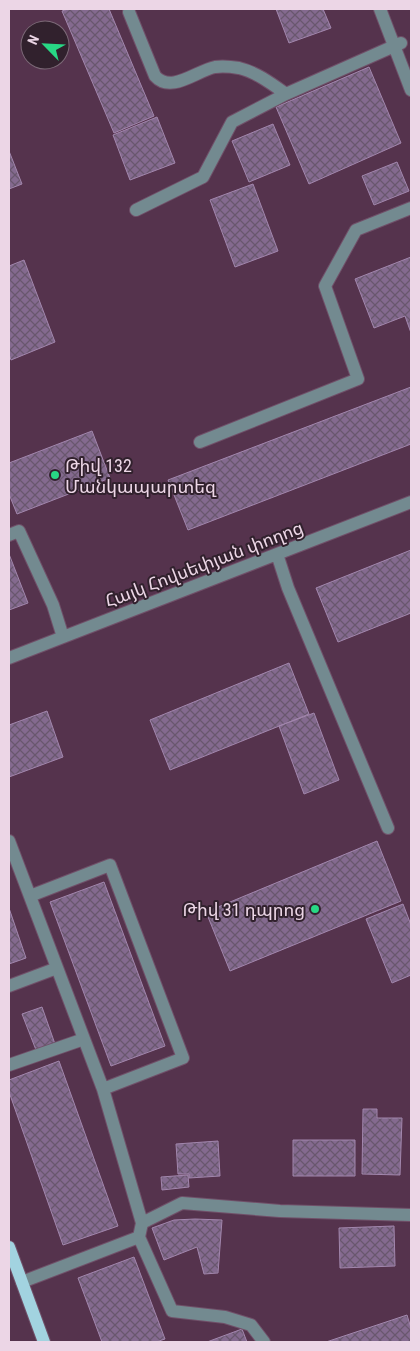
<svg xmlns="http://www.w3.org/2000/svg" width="420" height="1351" font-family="'Roboto Condensed','Noto Sans Armenian',sans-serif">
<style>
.building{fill:url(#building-cross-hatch);stroke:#a287ad}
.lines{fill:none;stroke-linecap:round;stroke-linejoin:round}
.minor-casing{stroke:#705069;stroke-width:14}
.major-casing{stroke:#705069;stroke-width:14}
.minor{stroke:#738a90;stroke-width:12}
.major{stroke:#a2d3e0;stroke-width:12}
.poi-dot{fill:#28d885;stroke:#31212d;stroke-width:2}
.labels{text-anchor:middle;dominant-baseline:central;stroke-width:4;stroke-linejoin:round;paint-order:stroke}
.poi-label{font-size:18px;fill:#ecd6e6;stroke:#31212d;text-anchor:start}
.street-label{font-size:18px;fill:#ecd6e6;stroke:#31212d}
</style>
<defs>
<pattern id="building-cross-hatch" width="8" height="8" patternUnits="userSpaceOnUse" patternTransform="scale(1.25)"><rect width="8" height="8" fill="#846a8f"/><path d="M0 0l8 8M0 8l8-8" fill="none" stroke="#69576e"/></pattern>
</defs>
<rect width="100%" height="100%" fill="#55334d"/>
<path class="building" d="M 68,9 L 109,9 L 154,116 L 114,133 L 62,11 Z
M 276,9 L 323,9 L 331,28 L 289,43 Z
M 369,67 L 401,143 L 309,184 L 276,107 Z
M 157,117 L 175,163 L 130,180 L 113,135 Z
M 273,124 L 290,165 L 249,182 L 232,141 Z
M 9,151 L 22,184 L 9,189 Z
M 397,162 L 409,191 L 374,205 L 362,176 Z
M 253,184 L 278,251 L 235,267 L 210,200 Z
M 411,257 L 411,333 L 405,316 L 374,328 L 355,279 Z
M 24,260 L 55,342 L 11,360 L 9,354 L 9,266 Z
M 411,387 L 411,444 L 188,530 L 168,480 Z
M 92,431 L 110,478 L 17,514 L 9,494 L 9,463 Z
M 411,550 L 411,613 L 338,642 L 316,588 Z
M 9,554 L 28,603 L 9,610 Z
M 289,663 L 309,714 L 170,770 L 150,720 Z
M 47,711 L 63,757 L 9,777 L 9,725 Z
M 314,713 L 339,780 L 304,794 L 279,726 Z
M 377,841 L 401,901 L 230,971 L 206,912 Z
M 104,882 L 165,1046 L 111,1066 L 50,902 Z
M 403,904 L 411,925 L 411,975 L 392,983 L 366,919 Z
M 9,908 L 26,958 L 9,964 Z
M 42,1007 L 55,1044 L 36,1050 L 22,1014 Z
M 59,1061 L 118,1226 L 63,1245 L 9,1092 L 9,1080 Z
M 363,1109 L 377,1109 L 377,1118 L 402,1118 L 400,1175 L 362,1174 Z
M 293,1140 L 355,1140 L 355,1176 L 293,1176 Z
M 218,1141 L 220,1176 L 189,1178 L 189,1174 L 178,1174 L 176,1144 Z
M 188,1175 L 189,1187 L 162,1190 L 161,1177 Z
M 195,1219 L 222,1220 L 218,1273 L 204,1274 L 197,1247 L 164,1260 L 152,1228 L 174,1220 Z
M 394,1226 L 395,1266 L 340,1268 L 339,1228 Z
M 134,1257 L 165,1339 L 156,1342 L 102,1342 L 78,1278 Z
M 407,1315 L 411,1328 L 411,1342 L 326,1342 Z
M 242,1329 L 247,1342 L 207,1342 Z"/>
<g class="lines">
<defs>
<path id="minor" d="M 380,9 L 411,90
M 129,12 L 155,76 C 171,94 196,71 215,67 C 222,66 233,67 239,68 C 256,72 272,84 286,94
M 136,210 L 203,177 L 232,122 L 286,94 L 401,43
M 200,442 L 358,379 L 325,286 L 356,230 L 411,208
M 9,535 L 19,531 L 53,605 L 63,637
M 277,554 L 288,588 L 388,828
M 9,658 L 411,502
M 9,841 L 103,1089 L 142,1223 L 139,1237 L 172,1311 L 225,1317 L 251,1325 L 264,1342
M 30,896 L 110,865 L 183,1058 L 103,1089
M 9,986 L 57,968
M 9,1065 L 84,1039
M 142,1223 L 182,1203 L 280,1211 L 411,1215
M 22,1282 L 139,1237"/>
<path id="major" d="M 9,1247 L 44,1342"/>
</defs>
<use href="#minor" class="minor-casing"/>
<use href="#major" class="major-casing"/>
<use href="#minor" class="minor"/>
<use href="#major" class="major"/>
</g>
<g class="poi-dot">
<circle cx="55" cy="475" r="5"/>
<circle cx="315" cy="909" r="5"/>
</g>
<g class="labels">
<g class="poi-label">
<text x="65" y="465">Թիվ 132<tspan x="65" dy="21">Մանկապարտեզ</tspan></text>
<text x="305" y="909" text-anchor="end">Թիվ 31 դպրոց</text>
</g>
<g class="street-label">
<text transform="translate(204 564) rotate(-21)">Հայկ Հովսեփյան փողոց</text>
</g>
</g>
<rect width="420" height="1351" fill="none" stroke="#ecd6e6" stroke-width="20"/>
<g transform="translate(45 45) rotate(294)"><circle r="24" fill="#31212d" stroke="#7c6977"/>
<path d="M0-4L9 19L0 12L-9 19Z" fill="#28d885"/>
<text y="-8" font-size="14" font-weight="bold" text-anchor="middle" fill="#ecd6e6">N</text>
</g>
</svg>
